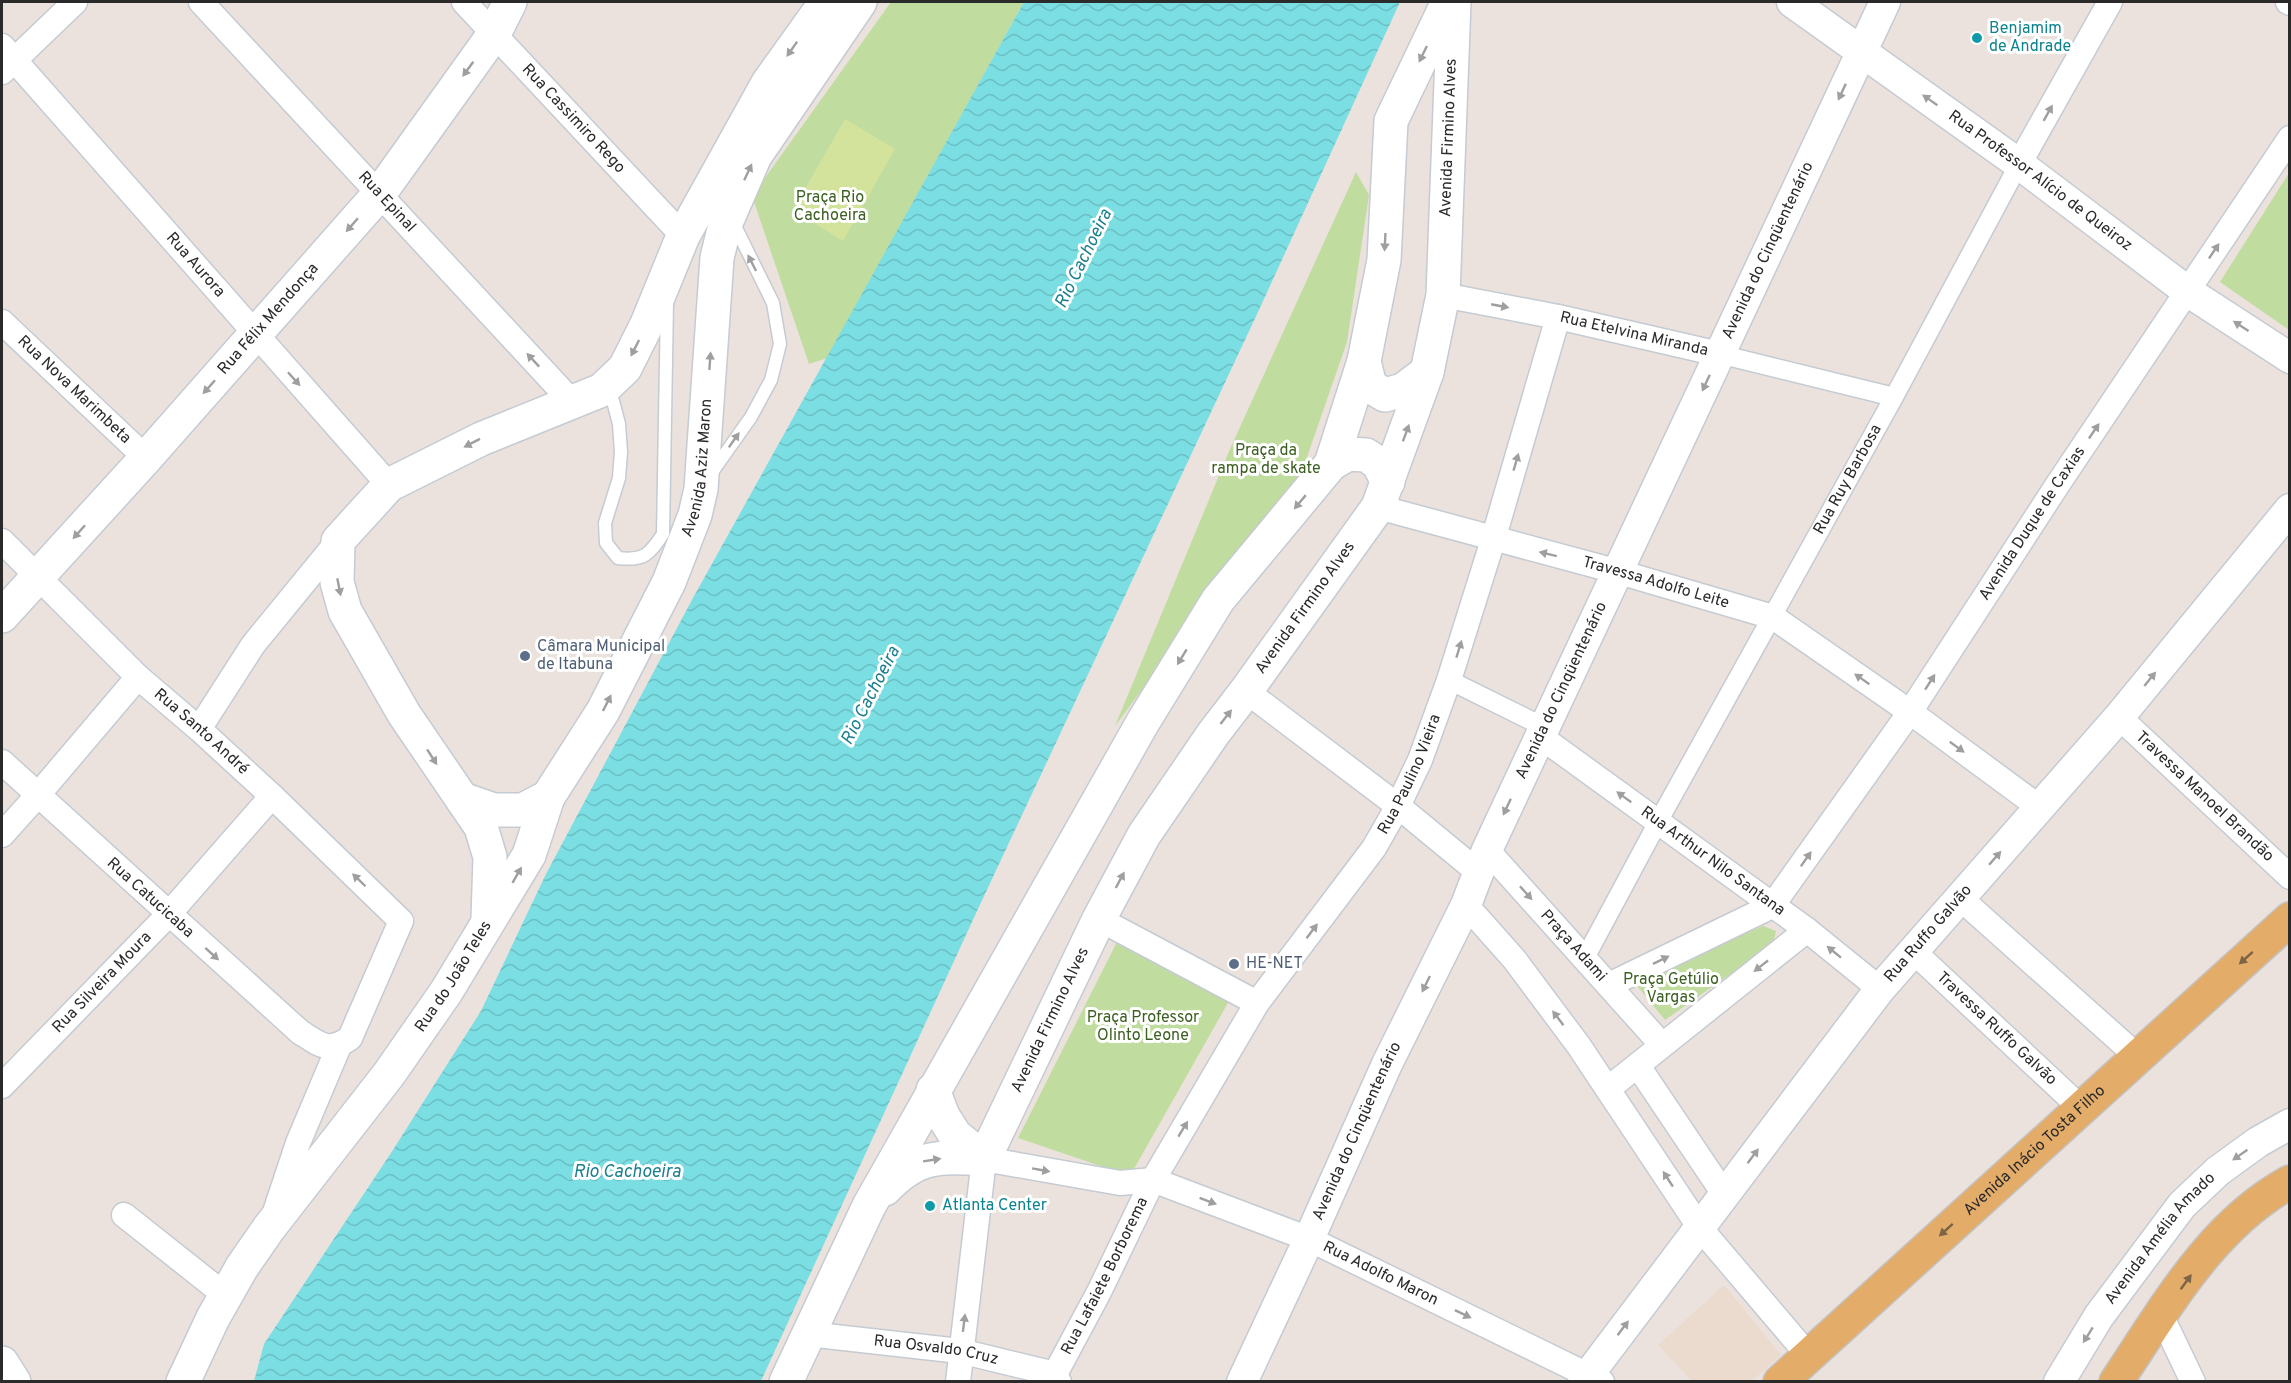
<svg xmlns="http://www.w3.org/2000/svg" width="2291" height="1383" font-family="Overpass,sans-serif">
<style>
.education{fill:#ebdbce}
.park{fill:#c1dc9f}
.pitch{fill:#d4e39b}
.water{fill:url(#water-waves)}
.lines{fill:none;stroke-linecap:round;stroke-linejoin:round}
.service-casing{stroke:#c5cbd2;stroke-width:15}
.pedestrian-casing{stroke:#c5cbd2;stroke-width:21}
.minor-casing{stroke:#c5cbd2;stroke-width:27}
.tertiary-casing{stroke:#c5cbd2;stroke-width:33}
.secondary-casing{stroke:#c5cbd2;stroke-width:36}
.primary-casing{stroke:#c3c3c3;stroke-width:36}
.service{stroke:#fff;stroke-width:12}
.pedestrian{stroke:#fff;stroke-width:18}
.minor{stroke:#fff;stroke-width:24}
.tertiary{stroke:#fff;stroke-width:30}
.secondary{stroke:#fff;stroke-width:33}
.primary{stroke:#e3ac69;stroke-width:33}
.oneway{fill:#9f9f9f}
.oneway2{fill:#7d6446}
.culture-dot{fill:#0f9aa8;stroke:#fff;stroke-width:2}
.service-dot{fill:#5c6f8a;stroke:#fff;stroke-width:2}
.labels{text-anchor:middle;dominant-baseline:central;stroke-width:6;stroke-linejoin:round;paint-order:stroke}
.culture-label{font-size:16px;fill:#0d838f;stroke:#fff;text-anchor:start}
.street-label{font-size:16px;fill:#2a2a2a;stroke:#fff}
.park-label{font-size:16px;fill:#3c6021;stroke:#fff}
.service-label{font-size:16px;fill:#4e5e75;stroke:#fff;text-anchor:start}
.water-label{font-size:18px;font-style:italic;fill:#1a7f8e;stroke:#fff}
</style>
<defs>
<pattern id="water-waves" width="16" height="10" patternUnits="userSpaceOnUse" patternTransform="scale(1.5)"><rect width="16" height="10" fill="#7adee3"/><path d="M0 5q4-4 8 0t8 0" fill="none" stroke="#6abfc3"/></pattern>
</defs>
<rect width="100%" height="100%" fill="#ebe2dd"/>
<path class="education" d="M 1724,1285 L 1781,1355 L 1752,1381 L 1692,1381 L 1658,1345 Z"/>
<path class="park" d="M 891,2 L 1024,2 L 827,358 L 809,364 L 752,196 Z
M 1356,172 L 1369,195 L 1347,342 L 1300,477 L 1115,726 L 1230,449 Z
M 2289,173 L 2290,330 L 2289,330 L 2220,282 Z
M 1763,926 L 1776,931 L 1773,944 L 1665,1020 L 1634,982 Z
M 1118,940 L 1229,1001 L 1130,1176 L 1018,1138 Z"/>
<path class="pitch" d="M 845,119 L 895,149 L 843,241 L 793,210 Z"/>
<path class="water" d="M 1024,2 L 1400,2 L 1258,312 L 977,911 L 761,1381 L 254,1381 L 264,1344 L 391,1153 L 481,1011 L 546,874 L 693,598 Z"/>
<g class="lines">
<defs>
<path id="service" d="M 603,391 L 613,401 L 619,424 L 621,452 L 619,478 L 605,523 L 606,543 L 618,558 C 644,561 649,555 663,534 L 667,303
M 710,475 L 751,417 L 771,380 L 780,344 L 773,303 L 733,222"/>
<g id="pedestrian">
<path d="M 1719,354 L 1894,397"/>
<path d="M 1449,680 L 1544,727"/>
<path id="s1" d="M 1585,958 L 1658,822 L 1894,397 L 2019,164"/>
</g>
<g id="minor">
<path id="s2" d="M 201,2 L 573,403"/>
<path id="s3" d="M 464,2 L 683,236"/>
<path d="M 2288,2 L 2290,3"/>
<path id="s4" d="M 2,46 L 389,485"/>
<path d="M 2,72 L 75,2"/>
<path d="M 2019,164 L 2110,2"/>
<path id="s5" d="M 1443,295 L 1558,317 L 1719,354"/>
<path id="s6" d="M 2,322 L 146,458"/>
<path id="s7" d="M 1378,507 L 1619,572 L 1773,617 L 1910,712 L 2039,807"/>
<path id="s8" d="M 2,541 L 138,677 L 199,729 L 272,796 L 401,921 L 350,1038 C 328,1054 319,1044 300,1032 L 2,762"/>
<path d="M 1246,691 L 1398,806 L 1478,872"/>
<path id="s9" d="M 2119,717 L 2290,877"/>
<path d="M 199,729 L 253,645 L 338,541"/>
<path id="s10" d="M 1541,737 L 1807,930 L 1880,989"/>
<path d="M 2,835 L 37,796 L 138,677"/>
<path id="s11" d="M 1487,850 L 1662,1045"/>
<path d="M 1960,898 L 2137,1056"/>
<path d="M 1466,905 L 1514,959 L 1579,1046 L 1700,1228 L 1808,1355"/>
<path d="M 1099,919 L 1257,1003"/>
<path id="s12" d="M 1913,951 L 2080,1107"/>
<path id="s13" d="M 1609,985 L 1772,906 L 1910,712 L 2058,484 L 2290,138"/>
<path d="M 1638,1066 L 1724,1194"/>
<path id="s14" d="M 2,1086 L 168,915 L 272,796"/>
<path d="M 1609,1088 L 1807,930"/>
<path d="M 276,1209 L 298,1143 L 339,1046"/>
<path d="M 124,1215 L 225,1295"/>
<path d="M 2161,1315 L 2193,1382"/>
<path id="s15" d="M 808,1334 L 960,1351 L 1055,1374 L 1059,1382"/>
<path id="s16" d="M 1055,1374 L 1099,1292 L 1153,1180 L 1257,1003 L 1374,848 L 1398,806 L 1420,760 L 1449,680 L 1493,540 L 1558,317"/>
<path id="s17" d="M 958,1382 L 984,1159 L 1120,1183 L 1153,1180 L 1309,1239 L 1602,1382"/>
</g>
<g id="tertiary">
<path id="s18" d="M 1792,2 L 2019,164 L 2187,291 L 2290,358"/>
<path id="s19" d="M 1242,1382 L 1309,1239 L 1387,1064 L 1466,905 L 1487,850 L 1885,2"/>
<path id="s20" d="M 1583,1382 L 1880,989 L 2119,717 L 2290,509"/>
<path id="s21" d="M 2059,1382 L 2099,1316 L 2182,1205 L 2218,1171 L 2258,1142 L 2290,1124"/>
</g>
<g id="secondary">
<path d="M 1364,361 L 1370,386 L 1385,395 L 1403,390 L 1427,372"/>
<path d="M 1331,464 L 1348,454 L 1366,455 L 1378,463 L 1388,482"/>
<path id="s22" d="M 2,616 L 146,458 L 380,193 L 494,34 L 510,2"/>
<path d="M 462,799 L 494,810 L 523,810 L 548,797"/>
<path d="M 488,919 L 490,857 L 481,827 L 404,714 L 345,611 L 337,582 L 338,541 L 389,485 L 481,439 L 602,390 L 625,368 L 647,324 L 683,236 L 768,83 L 826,2"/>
<path d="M 933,1090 L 943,1116 L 955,1135 L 984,1159"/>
<path id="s23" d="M 984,1159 L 1099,919 L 1144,835 L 1213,734 L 1246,691 L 1378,507 L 1427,372 L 1443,295 L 1454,2"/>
<path d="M 885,1189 C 917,1155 939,1156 984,1159"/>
<path d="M 2,1363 L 14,1382"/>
<path id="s24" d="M 183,1382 L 213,1318 L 242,1267 L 269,1228 L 389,1074 L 446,992 L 529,855 L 548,797 L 603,711 L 669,582 L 695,515 L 701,489 L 717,258 L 725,225 L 755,156 L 860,2"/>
<path d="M 786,1382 L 869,1206 L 1143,722 L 1218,600 L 1331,464 L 1364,361 L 1384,260 L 1391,121 L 1448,2"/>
</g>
<g id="primary">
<path id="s25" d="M 1780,1382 L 2290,919"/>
<path d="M 2116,1382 C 2165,1309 2211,1225 2290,1182"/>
</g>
</defs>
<use href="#service" class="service-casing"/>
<use href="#pedestrian" class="pedestrian-casing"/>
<use href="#minor" class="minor-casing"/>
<use href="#tertiary" class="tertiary-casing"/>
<use href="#secondary" class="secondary-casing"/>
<use href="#primary" class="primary-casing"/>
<use href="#service" class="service"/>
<use href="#pedestrian" class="pedestrian"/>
<use href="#minor" class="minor"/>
<use href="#tertiary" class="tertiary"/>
<use href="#secondary" class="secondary"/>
<use href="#primary" class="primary"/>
</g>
<defs><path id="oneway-solid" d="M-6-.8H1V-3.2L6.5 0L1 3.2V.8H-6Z" transform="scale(1.5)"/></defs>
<g class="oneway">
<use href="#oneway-solid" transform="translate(792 49) rotate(125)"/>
<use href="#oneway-solid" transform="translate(1423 54) rotate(116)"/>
<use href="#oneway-solid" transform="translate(468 69) rotate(126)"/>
<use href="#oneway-solid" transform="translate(1842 92) rotate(115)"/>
<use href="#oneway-solid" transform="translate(1930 100) rotate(-145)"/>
<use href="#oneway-solid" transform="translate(2048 113) rotate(-61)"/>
<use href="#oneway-solid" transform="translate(748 172) rotate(-65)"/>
<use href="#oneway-solid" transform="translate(352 225) rotate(131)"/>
<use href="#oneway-solid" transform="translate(1385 242) rotate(93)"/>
<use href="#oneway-solid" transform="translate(2214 251) rotate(-56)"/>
<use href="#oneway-solid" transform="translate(752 263) rotate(-117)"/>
<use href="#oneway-solid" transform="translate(1500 306) rotate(11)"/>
<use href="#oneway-solid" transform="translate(2241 326) rotate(-147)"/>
<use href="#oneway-solid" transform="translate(635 348) rotate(117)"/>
<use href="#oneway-solid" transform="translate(533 360) rotate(-133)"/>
<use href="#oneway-solid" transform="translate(710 361) rotate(-86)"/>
<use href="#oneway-solid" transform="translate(294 379) rotate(48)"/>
<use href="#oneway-solid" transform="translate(1706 383) rotate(115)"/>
<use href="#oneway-solid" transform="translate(209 387) rotate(132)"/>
<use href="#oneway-solid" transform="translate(2094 431) rotate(-56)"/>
<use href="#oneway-solid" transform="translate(1406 433) rotate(-70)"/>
<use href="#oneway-solid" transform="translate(734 440) rotate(-55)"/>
<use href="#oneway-solid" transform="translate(472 443) rotate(153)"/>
<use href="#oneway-solid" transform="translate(1516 462) rotate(-74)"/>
<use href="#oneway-solid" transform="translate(1300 502) rotate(130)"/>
<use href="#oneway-solid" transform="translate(79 532) rotate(132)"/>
<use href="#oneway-solid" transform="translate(1548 554) rotate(-166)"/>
<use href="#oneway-solid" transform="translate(339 587) rotate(79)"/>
<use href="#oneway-solid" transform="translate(1459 649) rotate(-73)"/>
<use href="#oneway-solid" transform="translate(1182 657) rotate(121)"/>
<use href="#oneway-solid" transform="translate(1862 679) rotate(-145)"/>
<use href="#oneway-solid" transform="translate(2150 679) rotate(-51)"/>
<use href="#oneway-solid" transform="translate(1930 682) rotate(-57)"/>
<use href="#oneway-solid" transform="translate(607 703) rotate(-63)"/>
<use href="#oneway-solid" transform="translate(1226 717) rotate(-52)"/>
<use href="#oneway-solid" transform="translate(1957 747) rotate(36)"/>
<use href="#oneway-solid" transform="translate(432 757) rotate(57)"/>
<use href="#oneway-solid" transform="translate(1624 797) rotate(-144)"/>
<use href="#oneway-solid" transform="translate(1507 807) rotate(115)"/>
<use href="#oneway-solid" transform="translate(1995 858) rotate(-49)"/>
<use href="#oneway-solid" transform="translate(1806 859) rotate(-55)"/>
<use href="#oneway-solid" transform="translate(517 875) rotate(-60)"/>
<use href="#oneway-solid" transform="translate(359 880) rotate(-136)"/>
<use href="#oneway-solid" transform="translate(1120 880) rotate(-62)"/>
<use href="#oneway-solid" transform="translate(1526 893) rotate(48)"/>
<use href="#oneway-solid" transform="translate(1312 931) rotate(-53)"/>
<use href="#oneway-solid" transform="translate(1834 952) rotate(-141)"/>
<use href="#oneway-solid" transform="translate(212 954) rotate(42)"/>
<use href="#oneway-solid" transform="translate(1661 960) rotate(-26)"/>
<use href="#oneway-solid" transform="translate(1761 966) rotate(142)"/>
<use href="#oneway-solid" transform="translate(1426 984) rotate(116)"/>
<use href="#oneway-solid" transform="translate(1558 1018) rotate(-127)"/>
<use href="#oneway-solid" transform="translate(1183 1129) rotate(-59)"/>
<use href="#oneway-solid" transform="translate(2240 1155) rotate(145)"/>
<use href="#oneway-solid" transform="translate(1753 1156) rotate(-53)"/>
<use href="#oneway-solid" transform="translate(932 1160) rotate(-9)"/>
<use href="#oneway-solid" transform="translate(1041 1170) rotate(10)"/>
<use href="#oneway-solid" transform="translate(1668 1179) rotate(-123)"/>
<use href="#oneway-solid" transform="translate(1208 1201) rotate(21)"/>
<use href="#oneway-solid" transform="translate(1463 1314) rotate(26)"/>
<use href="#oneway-solid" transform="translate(964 1323) rotate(-83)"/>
<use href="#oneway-solid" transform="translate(1623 1328) rotate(-53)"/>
<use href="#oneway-solid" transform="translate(2088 1335) rotate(122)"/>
</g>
<g class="oneway2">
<use href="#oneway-solid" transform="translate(2246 958) rotate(138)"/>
<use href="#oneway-solid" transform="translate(1946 1230) rotate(138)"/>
<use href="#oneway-solid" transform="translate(2186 1282) rotate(-54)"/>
</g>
<g class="culture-dot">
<circle cx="1977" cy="38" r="6"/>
<circle cx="930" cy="1206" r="6"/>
</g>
<g class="service-dot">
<circle cx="525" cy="656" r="6"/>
<circle cx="1234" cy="964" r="6"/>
</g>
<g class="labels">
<g class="culture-label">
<text x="1989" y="29">Benjamim<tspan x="1989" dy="18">de Andrade</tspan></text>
<text x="942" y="1206">Atlanta Center</text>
</g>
<g class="street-label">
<text stroke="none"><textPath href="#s3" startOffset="160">Rua Cassimiro Rego</textPath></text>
<text stroke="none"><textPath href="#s23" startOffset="1144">Avenida Firmino Alves</textPath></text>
<text stroke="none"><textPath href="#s18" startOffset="306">Rua Professor Alício de Queiroz</textPath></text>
<text stroke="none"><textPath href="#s2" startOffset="273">Rua Epinal</textPath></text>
<text stroke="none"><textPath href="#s19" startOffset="1248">Avenida do Cinqüentenário</textPath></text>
<text stroke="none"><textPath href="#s4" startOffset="292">Rua Aurora</textPath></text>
<text stroke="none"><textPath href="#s22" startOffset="399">Rua Félix Mendonça</textPath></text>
<text stroke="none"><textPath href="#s5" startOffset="195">Rua Etelvina Miranda</textPath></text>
<text stroke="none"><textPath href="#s6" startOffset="99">Rua Nova Marimbeta</textPath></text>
<text stroke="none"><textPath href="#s24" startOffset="1059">Avenida Aziz Maron</textPath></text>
<text stroke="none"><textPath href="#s1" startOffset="546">Rua Ruy Barbosa</textPath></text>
<text stroke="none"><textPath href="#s13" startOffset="644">Avenida Duque de Caxias</textPath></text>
<text stroke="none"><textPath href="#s7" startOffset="288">Travessa Adolfo Leite</textPath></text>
<text stroke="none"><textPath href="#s23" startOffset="640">Avenida Firmino Alves</textPath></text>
<text stroke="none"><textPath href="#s19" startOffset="762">Avenida do Cinqüentenário</textPath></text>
<text stroke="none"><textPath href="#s8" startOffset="276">Rua Santo André</textPath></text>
<text stroke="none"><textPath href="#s16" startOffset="699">Rua Paulino Vieira</textPath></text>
<text stroke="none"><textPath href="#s9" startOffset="117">Travessa Manoel Brandão</textPath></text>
<text stroke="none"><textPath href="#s10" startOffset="212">Rua Arthur Nilo Santana</textPath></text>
<text transform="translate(150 898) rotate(42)">Rua Catucicaba</text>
<text stroke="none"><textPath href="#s20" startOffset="566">Rua Ruffo Galvão</textPath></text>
<text stroke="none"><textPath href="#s11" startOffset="129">Praça Adami</textPath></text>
<text stroke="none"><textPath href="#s24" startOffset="489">Rua do João Teles</textPath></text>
<text stroke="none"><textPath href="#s14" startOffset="144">Rua Silveira Moura</textPath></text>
<text stroke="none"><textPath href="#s23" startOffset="154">Avenida Firmino Alves</textPath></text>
<text stroke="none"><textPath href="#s12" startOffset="114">Travessa Ruffo Galvão</textPath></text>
<text stroke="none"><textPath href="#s19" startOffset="276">Avenida do Cinqüentenário</textPath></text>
<text stroke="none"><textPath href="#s25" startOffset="344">Avenida Inácio Tosta Filho</textPath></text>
<text stroke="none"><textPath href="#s21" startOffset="176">Avenida Amélia Amado</textPath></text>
<text stroke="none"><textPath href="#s17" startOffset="642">Rua Adolfo Maron</textPath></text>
<text stroke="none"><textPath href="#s16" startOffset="110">Rua Lafaiete Borborema</textPath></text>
<text stroke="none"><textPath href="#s15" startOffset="129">Rua Osvaldo Cruz</textPath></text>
</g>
<g class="park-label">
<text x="830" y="198">Praça Rio<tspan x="830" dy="18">Cachoeira</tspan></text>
<text x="1266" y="451">Praça da<tspan x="1266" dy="18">rampa de skate</tspan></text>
<text x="1671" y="980">Praça Getúlio<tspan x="1671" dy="18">Vargas</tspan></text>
<text x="1143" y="1018">Praça Professor<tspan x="1143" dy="18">Olinto Leone</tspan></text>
</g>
<g class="service-label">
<text x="537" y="647">Câmara Municipal<tspan x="537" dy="18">de Itabuna</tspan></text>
<text x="1246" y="964">HE-NET</text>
</g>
<g class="water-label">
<text transform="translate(1084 259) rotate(-64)">Rio Cachoeira</text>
<text transform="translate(871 696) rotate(-63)">Rio Cachoeira</text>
<text x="627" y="1172">Rio Cachoeira</text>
</g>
</g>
<rect width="2291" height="1383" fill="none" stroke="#2a2a2a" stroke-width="6"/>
</svg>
